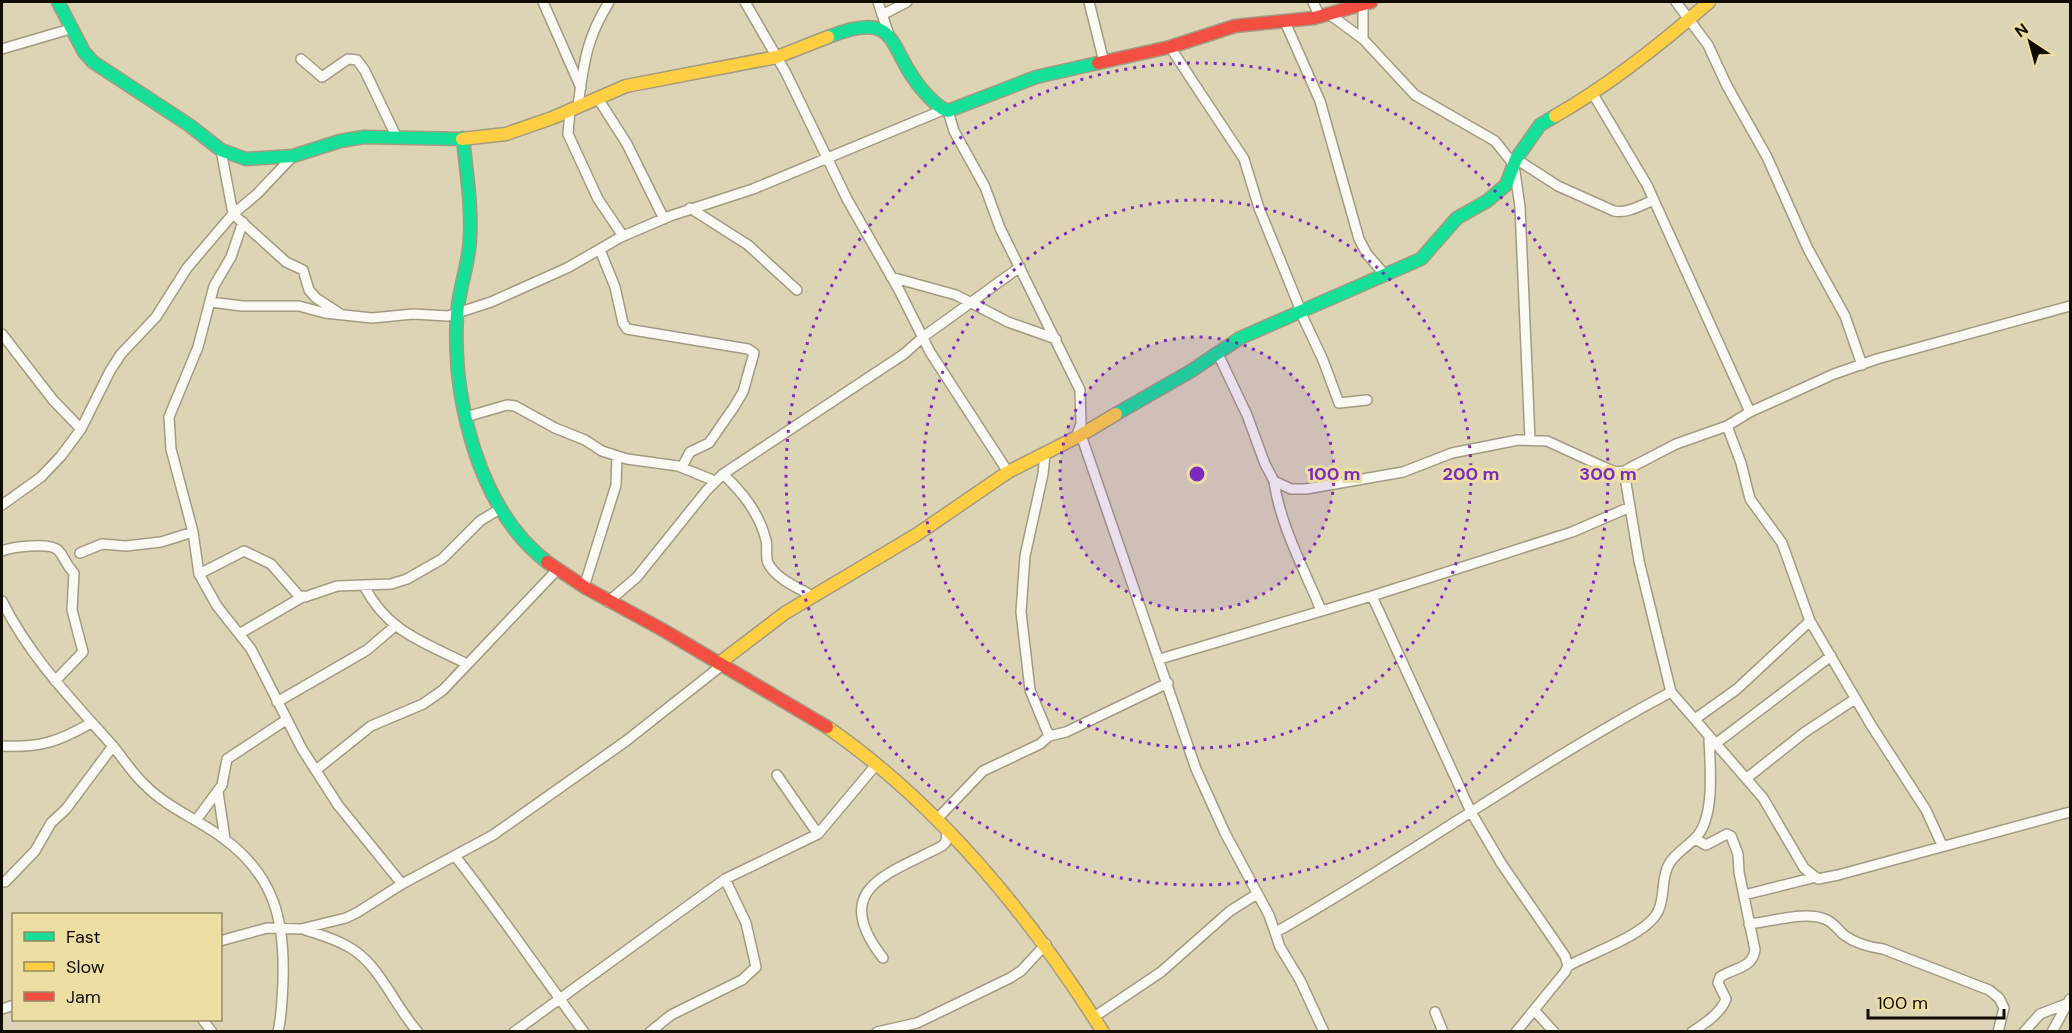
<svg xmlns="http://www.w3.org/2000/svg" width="2072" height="1033" font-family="'DM Sans',sans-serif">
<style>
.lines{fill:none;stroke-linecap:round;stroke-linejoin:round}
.street-casing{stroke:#a29b82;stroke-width:12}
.fast-casing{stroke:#a29b82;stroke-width:15}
.slow-casing{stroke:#a29b82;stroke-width:15}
.jam-casing{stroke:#a29b82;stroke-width:15}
.street{stroke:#faf9f4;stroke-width:9}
.fast{stroke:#16e098;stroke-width:12}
.slow{stroke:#ffcf43;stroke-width:12}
.jam{stroke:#f24e42;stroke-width:12}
.ring{fill:none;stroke:#7b2cbf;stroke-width:3;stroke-dasharray:3 6}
.centre{fill:#7b2cbf;stroke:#eddea4;stroke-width:3}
.ring-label{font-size:18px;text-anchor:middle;font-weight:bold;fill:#7b2cbf;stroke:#eddea4;stroke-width:6;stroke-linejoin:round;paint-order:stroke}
</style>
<rect width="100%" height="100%" fill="#dcd4b5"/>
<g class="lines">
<defs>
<path id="street" d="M 543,2 L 581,88
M 745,2 L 786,73 L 847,199 L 899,290 L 930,352 L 1008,472
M 878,2 L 889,35
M 1089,2 L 1104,62
M 1313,2 L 1320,17
M 1676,2 L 1708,45 L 1727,86 L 1767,157 L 1808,249 L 1845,316 L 1862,365
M 1363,5 L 1363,39
M 1329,14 L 1363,39 L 1415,95 L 1495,141 L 1514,165 L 1520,207 L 1530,440
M 882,15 L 907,2
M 1285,22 L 1320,101 L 1359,239 L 1367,254 L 1386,276
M 1170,47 L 1244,159 L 1259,208 L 1301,311
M 2,49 L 70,29
M 301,59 L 322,77 L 348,59 L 357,60 L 365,71 L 396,136
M 1593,94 L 1647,185 L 1750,412
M 597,97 L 627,144 L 664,219
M 578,105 C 584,63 586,39 609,2
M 570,109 L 568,134 L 598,199 L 623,236
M 948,111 L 954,131 L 985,187 L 1000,228 L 1080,390 L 1081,424 L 1076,437
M 221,150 L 233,214 L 286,262 L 303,270 L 309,290 L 316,298 L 339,313
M 1516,159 L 1558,186 L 1614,211 C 1627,214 1641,205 1654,200
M 690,208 L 748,245 L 797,290
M 243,222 L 231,257 L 214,286 L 198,347 L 169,417 L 171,449 L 193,532 L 199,574 L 217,606 L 251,649 L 302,749 L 338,805 L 402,884
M 600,250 L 615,287 L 623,323 L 627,329 L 748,349 L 754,353 L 743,392 L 734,407 L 709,443 L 690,452 L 682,467
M 891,277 L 956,295 L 1008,322 L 1056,339
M 211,302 L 242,306 L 299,306 L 325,313 L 372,318 L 413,314 L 448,316 L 491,302 L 567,268 L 621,237 L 670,216 L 753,189 L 943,110
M 1300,311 L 1323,360 L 1339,403 L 1367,400
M 2,334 L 53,400 L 81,429
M 1218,354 L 1247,415 L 1265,464 L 1274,481 L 1291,489 L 1306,489 L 1403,472 L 1452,453 L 1518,440 L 1547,441 L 1606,468 L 1616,472 L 1624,471 L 1676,444 L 1727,426 L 1750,412 L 1834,374 L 1877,359 L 2070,306
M 469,416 L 507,405 L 515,406 L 555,428 L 585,440 L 602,451 L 627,459 L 678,466 L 715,481
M 1727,426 L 1741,463 L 1750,499 L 1782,543 L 1810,621 L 1871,725 L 1926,810 L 1942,845
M 1081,435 L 1196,769 L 1225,833 L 1269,915 L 1280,947 L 1300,980 L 1324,1032
M 1624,471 L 1639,561 L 1671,692 L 1763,798 L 1804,868 L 1818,879 L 1838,875 L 2070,812
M 723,474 C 743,493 759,513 766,540 C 768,547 765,556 768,563 C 776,579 798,588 813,596
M 1274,481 C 1280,525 1304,569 1321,610
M 2,505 L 41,477 L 61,456 L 81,429 L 110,371 L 121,354 L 156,317 L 187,268 L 233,214 L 257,194 L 293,156
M 2,551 C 11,547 50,542 58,550 C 65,557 64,563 74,573 L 72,610 L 83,652 L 55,681
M 80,553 L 102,544 L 126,546 L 161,542 L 193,532
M 199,574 L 244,551 L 271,564 L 299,596 L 305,597 L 337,586 L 391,584 L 407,579 L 442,559 L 480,521 L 498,510
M 364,586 C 389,633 422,641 467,664
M 584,587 L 616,485 L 617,456
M 1372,596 L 1471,812 L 1501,863 L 1565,956 L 1568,966 L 1565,972 L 1516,1032
M 2,601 C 30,657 71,699 112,745 C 123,758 132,773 144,784 C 166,807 197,819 223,838 C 275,876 285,921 283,982 C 282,998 282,1015 278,1032
M 608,602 L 637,577 L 707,490 L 723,474 L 904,354 L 923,337 L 1020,267
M 239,634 L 304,596
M 1160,659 L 1372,596 L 1572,532 L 1630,507
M 277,702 L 367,650 L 395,626
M 1695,719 L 1737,689 L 1810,621
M 1049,736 L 1066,732 L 1168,683
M 1714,745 L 1831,656
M 2,746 C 39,748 58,742 91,723
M 316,770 L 371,726 L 423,704 L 443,690 L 556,571
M 777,775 L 818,834
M 1747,778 L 1805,732 L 1855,699
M 218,792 L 225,839
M 197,819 L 222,785 L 227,759 L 286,720
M 937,819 L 983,771 L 1040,744 L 1049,736 L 1030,690 L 1021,612 L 1025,556 L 1043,474 L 1045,454
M 455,856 C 500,913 540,973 584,1032
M 5,882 L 35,851 L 51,823 L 66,809 L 113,746
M 1744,895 L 1816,877
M 1749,924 C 1771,922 1806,910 1827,920 C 1835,924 1838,930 1844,935 C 1856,944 1869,947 1883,949 L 1989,990 L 1999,998 L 2004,1008 L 1998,1032
M 303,929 C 317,934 333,938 347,946 C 379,962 394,1006 418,1032
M 1276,932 C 1411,856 1535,764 1671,692
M 220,941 L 267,928 L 301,929 L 346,918 L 358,912 L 402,884 L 493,835 L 626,741 L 721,666
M 883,958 C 828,888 889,874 942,846 L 946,842 L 947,830
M 1568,966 C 1591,953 1650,934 1659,909 C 1665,895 1661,878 1669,864 C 1676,852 1689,846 1698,835 C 1715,813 1710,765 1709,738
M 2,1009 L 14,1005
M 1535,1011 L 1554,1032
M 1435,1012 L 1443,1032
M 1094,1017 L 1161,972 L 1230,911 L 1257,894
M 203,1020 L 212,1032
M 514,1032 L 725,879 L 818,834 L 875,766
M 650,1032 L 671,1015 L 742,980 L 756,967 L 746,923 L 725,879
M 877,1032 L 917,1023 L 1010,978 L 1021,971 L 1046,944
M 1692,1032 C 1704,1024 1721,1013 1726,999 L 1718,983 L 1720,977 C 1733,968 1752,969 1755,950 L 1739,872 L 1738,854 L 1731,836 L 1727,834 L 1706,845 L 1695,839
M 2024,1032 L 2040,1014 L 2066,1004
M 2052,1032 L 2070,999"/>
<path id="fast" d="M 58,2 L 84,52 L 93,62 L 189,125 L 221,150 L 246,159 L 293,156 L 340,141 L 364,137 L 462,139
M 828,37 C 904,7 885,51 926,94 C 933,101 938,107 948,111 L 1036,77 L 1098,63
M 463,138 C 466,171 472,204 470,238 C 469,264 459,288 457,314 C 452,398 478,509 547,562
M 1116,414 L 1191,371 L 1240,338 L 1421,259 L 1457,218 L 1487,201 L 1506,185 L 1516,159 L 1540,125 L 1555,116"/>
<path id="slow" d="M 1555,116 C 1611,84 1660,45 1709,2
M 462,139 L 506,134 L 552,118 L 626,86 L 777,57 L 828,37
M 718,664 L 785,613 L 916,535 L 1008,472 L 1081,435 L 1116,414
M 827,727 C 940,805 1030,916 1103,1032"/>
<path id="jam" d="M 1098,63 L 1170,47 L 1235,26 L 1314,18 L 1371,2
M 547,562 L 586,588 L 663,630 L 827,727"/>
</defs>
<use href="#street" class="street-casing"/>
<use href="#fast" class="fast-casing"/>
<use href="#slow" class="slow-casing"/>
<use href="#jam" class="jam-casing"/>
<use href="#street" class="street"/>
<use href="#fast" class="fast"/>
<use href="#slow" class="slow"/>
<use href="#jam" class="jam"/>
</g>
<circle cx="1197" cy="474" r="137" fill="#7b2cbf" fill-opacity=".12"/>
<g class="ring">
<circle cx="1197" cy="474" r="137"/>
<circle cx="1197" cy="474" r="274"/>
<circle cx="1197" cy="474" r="411"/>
</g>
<circle cx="1197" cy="474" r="9" class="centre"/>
<g class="ring-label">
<text x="1334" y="480">100 m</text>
<text x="1471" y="480">200 m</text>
<text x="1608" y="480">300 m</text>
</g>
<rect width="2072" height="1033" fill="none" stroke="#110c00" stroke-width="6"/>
<rect x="12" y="913" width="210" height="108" fill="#eddea4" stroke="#958a62" stroke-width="1.5"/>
<rect x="24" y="932" width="30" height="9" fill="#16e098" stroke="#958a62" stroke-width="1.5"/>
<text x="66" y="943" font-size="18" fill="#110c00">Fast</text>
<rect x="24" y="962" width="30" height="9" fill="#ffcf43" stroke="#958a62" stroke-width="1.5"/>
<text x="66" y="973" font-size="18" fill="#110c00">Slow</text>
<rect x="24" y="992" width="30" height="9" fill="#f24e42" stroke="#958a62" stroke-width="1.5"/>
<text x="66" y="1003" font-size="18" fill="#110c00">Jam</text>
<g transform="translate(2030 42) rotate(324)" stroke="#eddea4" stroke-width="4.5" paint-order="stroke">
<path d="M0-4.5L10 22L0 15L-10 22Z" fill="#110c00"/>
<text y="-9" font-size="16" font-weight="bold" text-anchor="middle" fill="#110c00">N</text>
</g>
<path d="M1868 1009v9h136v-9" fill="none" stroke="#110c00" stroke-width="3"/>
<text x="1877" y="1009" font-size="18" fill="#110c00" stroke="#eddea4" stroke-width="4.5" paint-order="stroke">100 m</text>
</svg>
